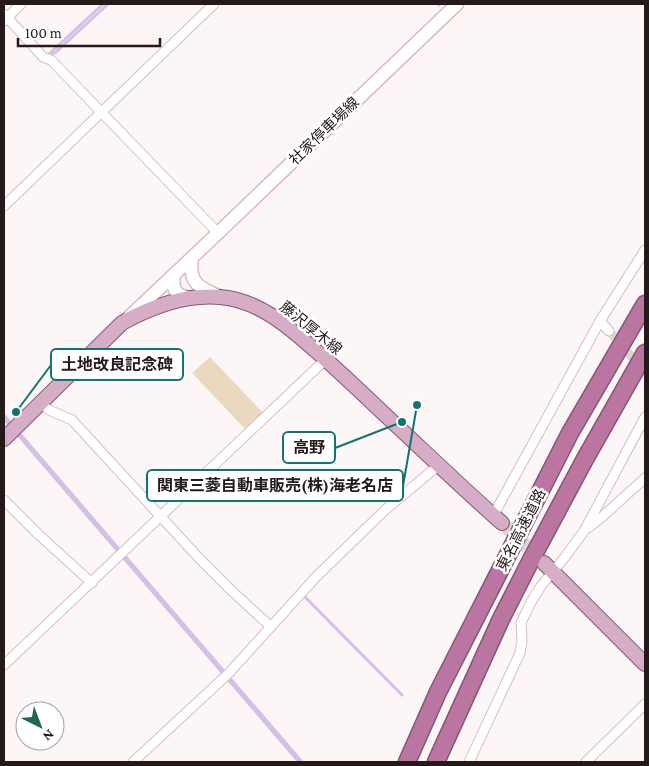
<svg xmlns="http://www.w3.org/2000/svg" width="649" height="766" font-family="'Crimson Pro','Noto Sans JP',serif">
<style>
.green{fill:#ebd9bf}
.water{fill:#d4bfe6}
.lines{fill:none;stroke-linecap:round;stroke-linejoin:round}
.stream{stroke:#d4bfe6;stroke-width:3}
.minor-tunnel{stroke:#ddd5d5;stroke-width:9;stroke-dasharray:9 4.5;stroke-linecap:butt}
.primary-tunnel{stroke:#ddd5d5;stroke-width:14;stroke-dasharray:14 7;stroke-linecap:butt}
.minor-casing{stroke:#ddbbbe;stroke-width:11}
.secondary-casing{stroke:#ddbbbe;stroke-width:15}
.primary-casing{stroke:#865572;stroke-width:16}
.motorway-casing{stroke:#865572;stroke-width:19}
.minor{stroke:#fff;stroke-width:9}
.secondary{stroke:#fff;stroke-width:12}
.primary{stroke:#d6adc7;stroke-width:14}
.motorway{stroke:#ba76a1;stroke-width:16}
.labels{text-anchor:middle;dominant-baseline:central;stroke-width:5;stroke-linejoin:round;paint-order:stroke}
.street-label{font-size:15px;fill:#25191a;stroke:#fff}
.leader{fill:none;stroke:#0f766e;stroke-width:2}
.callout-dot{fill:#0f766e;stroke:#fff;stroke-width:2}
.callout{fill:#fff;stroke:#0f766e;stroke-width:2}
.callout-label{font-size:16px;text-anchor:middle;font-weight:bold;fill:#25191a}
</style>
<rect width="100%" height="100%" fill="#fdf6f6"/>
<path class="green" d="M 210,357 L 263,413 L 245,429 L 192,373 Z"/>
<path class="water" d="M 4,413 L 304,762 L 297,762 L 5,422 L 4,421 Z"/>
<g class="lines">
<path class="stream" d="M 438,4 L 439,5
M 49,54 L 103,4
M 52,54 L 56,52 L 108,4
M 305,597 L 402,695"/>
<path class="minor-tunnel" d="M 609,331 L 645,372"/>
<path class="primary-tunnel" d="M 502,523 L 542,561"/>
<defs>
<path id="minor" d="M 4,14 L 43,57 L 51,60 L 218,233
M 4,21 L 21,4
M 4,206 L 214,4
M 600,321 L 609,331
M 40,402 L 49,410 L 72,420 L 197,556 L 232,591 L 271,627
M 4,500 L 39,535 L 92,583
M 493,516 L 600,321 L 645,250
M 588,528 L 602,517 L 645,478
M 4,665 L 326,359
M 133,762 L 228,674 L 316,577 L 385,510 L 439,465
M 469,762 L 520,653 L 522,641 L 521,623 L 531,602 L 541,586 L 565,557 L 584,531 L 645,417
M 586,762 L 645,704"/>
<path id="secondary" d="M 192,258 C 188,283 199,288 221,297
M 174,275 C 172,290 175,295 190,298
M 128,318 L 218,233 L 457,4"/>
<path id="primary" d="M 4,439 L 122,323 C 151,307 186,294 220,297 C 258,300 288,326 315,350 C 338,370 360,391 382,412 C 422,449 461,487 502,523
M 544,563 L 645,664"/>
<path id="motorway" d="M 407,762 L 438,692 L 570,433 L 645,304
M 436,762 L 501,619 L 531,560 L 585,459 L 645,353"/>
</defs>
<use href="#minor" class="minor-casing"/>
<use href="#secondary" class="secondary-casing"/>
<use href="#primary" class="primary-casing"/>
<use href="#motorway" class="motorway-casing"/>
<use href="#minor" class="minor"/>
<use href="#secondary" class="secondary"/>
<use href="#primary" class="primary"/>
<use href="#motorway" class="motorway"/>
</g>
<g class="labels">
<g class="street-label">
<text transform="translate(324 131) rotate(-44)">社家停車場線</text>
<text transform="translate(311 328) rotate(39)">藤沢厚木線</text>
<text transform="translate(521 530) rotate(-63)">東名高速道路</text>
</g>
</g>
<path class="leader" d="M16 412L51 365M402 422L335 448M417 405L403 486"/>
<g class="callout-dot">
<circle cx="16" cy="412" r="5"/>
<circle cx="402" cy="422" r="5"/>
<circle cx="417" cy="405" r="5"/>
</g>
<g class="callout">
<rect x="51" y="349" width="132" height="31" rx="5"/>
<rect x="283" y="432" width="52" height="31" rx="5"/>
<rect x="147" y="470" width="256" height="31" rx="5"/>
</g>
<g class="callout-label">
<text x="117" y="370">土地改良記念碑</text>
<text x="309" y="453">高野</text>
<text x="275" y="491">関東三菱自動車販売(株)海老名店</text>
</g>
<rect width="649" height="766" fill="none" stroke="#25191a" stroke-width="10"/>
<g transform="translate(40 726) rotate(138)"><circle r="24" fill="#ffffff" stroke="#a8a3a3"/>
<path d="M0-4L9 19L0 12L-9 19Z" fill="#236453"/>
<text y="-8" font-size="14" font-weight="bold" text-anchor="middle" fill="#25191a">N</text>
</g>
<path d="M18 38v8h142v-8" fill="none" stroke="#25191a" stroke-width="2.5"/>
<text x="25" y="38" font-size="15" fill="#25191a" stroke="#ffffff" stroke-width="4" paint-order="stroke">100 m</text>
</svg>
